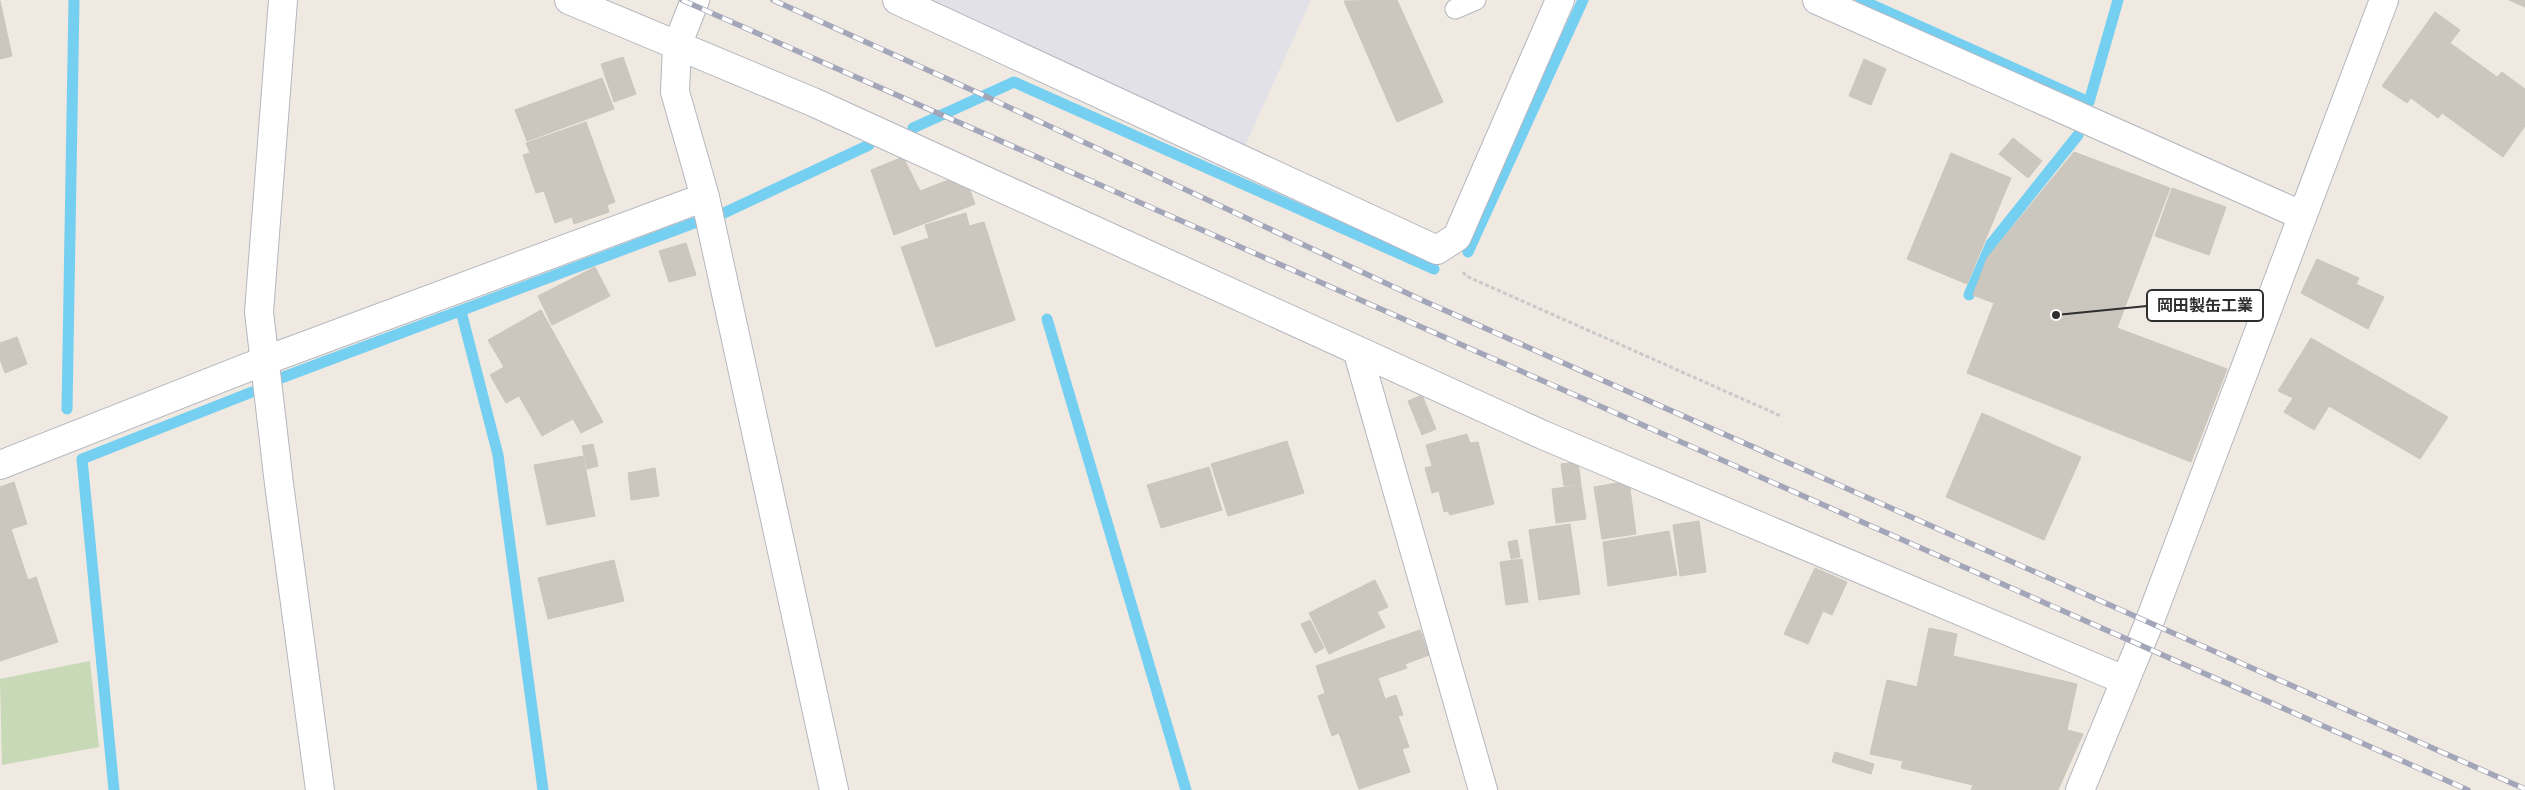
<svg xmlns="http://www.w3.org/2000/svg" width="2525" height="790" font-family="'IBM Plex Sans','Noto Sans JP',sans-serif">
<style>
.industrial{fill:#e3e1e8}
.cemetery{fill:#c8d9b8}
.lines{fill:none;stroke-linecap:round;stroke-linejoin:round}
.stream{stroke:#75cff0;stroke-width:11}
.building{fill:#cbc7bf;stroke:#cbc5ba}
.service-casing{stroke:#b4b7c1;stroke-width:21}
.minor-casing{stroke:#b4b7c1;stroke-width:30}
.path{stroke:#c9c9c9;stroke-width:3;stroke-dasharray:4 2.5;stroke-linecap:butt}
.service{stroke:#fff;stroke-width:19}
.minor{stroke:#fff;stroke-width:28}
.rail-casing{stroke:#a3a6b8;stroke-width:5.5}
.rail{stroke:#fff;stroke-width:4;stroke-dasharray:11;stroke-linecap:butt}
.leader{fill:none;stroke:#2e2e2e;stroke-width:2}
.callout-dot{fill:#2e2e2e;stroke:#fff;stroke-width:2}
.callout{fill:#fff;stroke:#2e2e2e;stroke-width:2}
.callout-label{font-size:16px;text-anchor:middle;font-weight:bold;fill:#2e2e2e}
</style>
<rect width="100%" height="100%" fill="#efe9e1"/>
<path class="industrial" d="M 917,0 L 1311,0 L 1244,148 Z"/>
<path class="cemetery" d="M 90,661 L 99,747 L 2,765 L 0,679 Z"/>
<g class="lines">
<path class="stream" d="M 1861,0 L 2089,102 L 2118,0
M 913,128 L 1014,82 L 1434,269
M 724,213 L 869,145
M 1468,252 L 1583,0
M 1969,295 L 1991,244 L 2078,135
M 461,311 L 498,455 L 543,790
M 1047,319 L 1186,790
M 281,378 L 694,223
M 67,409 L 74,0
M 114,790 L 82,459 L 252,392"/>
</g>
<path class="building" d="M 1397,0 L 1443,102 L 1397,122 L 1344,1 Z
M 2509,0 L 2525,0 L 2525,7 Z
M 0,1 L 12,56 L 0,59 Z
M 2435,12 L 2460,30 L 2450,43 L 2497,77 L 2502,72 L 2525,89 L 2525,126 L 2503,157 L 2442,113 L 2438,118 L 2411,98 L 2407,103 L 2382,86 Z
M 623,57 L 636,94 L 614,102 L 601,64 Z
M 1864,59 L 1886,69 L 1871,105 L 1849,96 Z
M 602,78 L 614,109 L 527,141 L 515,110 Z
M 586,122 L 615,202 L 607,205 L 609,212 L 574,224 L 572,217 L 555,223 L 544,191 L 536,193 L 523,155 L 530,153 L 526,143 Z
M 2013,138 L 2042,161 L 2028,178 L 1999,154 Z
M 2074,152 L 2170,188 L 2117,328 L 2227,369 L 2191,462 L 1967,373 L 1994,303 L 1973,295 L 1987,258 Z
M 1951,153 L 2011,178 L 1967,284 L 1907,259 Z
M 903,157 L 920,191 L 964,174 L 975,204 L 894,235 L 871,170 Z
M 2172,188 L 2226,207 L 2209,255 L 2155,236 Z
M 966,213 L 969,226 L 984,222 L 1015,320 L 936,347 L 901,247 L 929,238 L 925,225 Z
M 686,243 L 696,275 L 669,282 L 659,251 Z
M 2317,259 L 2359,278 L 2356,284 L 2384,297 L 2368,329 L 2301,293 Z
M 595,267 L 610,296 L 552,325 L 538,296 Z
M 541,310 L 603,422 L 581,433 L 573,419 L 542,436 L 519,396 L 506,403 L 490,375 L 504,367 L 488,340 Z
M 17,337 L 27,364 L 5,373 L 0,359 L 0,343 Z
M 2311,338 L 2448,417 L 2420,459 L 2329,406 L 2314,430 L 2284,412 L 2293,398 L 2278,391 Z
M 1422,395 L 1436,429 L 1422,435 L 1408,401 Z
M 1982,413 L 2081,457 L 2044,540 L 1946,497 Z
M 1467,434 L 1470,443 L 1478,442 L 1494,504 L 1450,515 L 1448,511 L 1444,512 L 1439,491 L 1432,493 L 1425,468 L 1432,466 L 1426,445 Z
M 1287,441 L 1304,493 L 1228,516 L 1211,464 Z
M 593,444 L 598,466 L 587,469 L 582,446 Z
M 583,456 L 595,516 L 547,525 L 534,465 Z
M 1578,462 L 1581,484 L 1564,486 L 1561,464 Z
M 1209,467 L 1222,510 L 1161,528 L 1147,485 Z
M 655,468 L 659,496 L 631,500 L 628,473 Z
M 1629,481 L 1636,534 L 1602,539 L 1594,487 Z
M 14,482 L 27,524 L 11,529 L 28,580 L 36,577 L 58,642 L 0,661 L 0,487 Z
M 1581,485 L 1586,519 L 1556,523 L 1552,489 Z
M 1699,521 L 1706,572 L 1680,576 L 1673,525 Z
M 1570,524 L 1580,594 L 1539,600 L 1529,530 Z
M 1669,531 L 1677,575 L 1608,586 L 1603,542 Z
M 1517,540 L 1520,557 L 1511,559 L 1508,542 Z
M 1522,559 L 1528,602 L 1506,605 L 1500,562 Z
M 614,560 L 624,601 L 548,619 L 538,578 Z
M 1815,568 L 1847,582 L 1832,615 L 1823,611 L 1808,644 L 1784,634 Z
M 1375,580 L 1388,607 L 1377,612 L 1385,627 L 1329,654 L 1309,613 Z
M 1310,620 L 1324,648 L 1315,653 L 1301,624 Z
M 1929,628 L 1957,634 L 1953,656 L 2077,684 L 2067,730 L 2083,734 L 2058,790 L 1971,790 L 1973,785 L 1901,768 L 1903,761 L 1870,754 L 1887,680 L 1917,687 Z
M 1420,630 L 1429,655 L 1405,664 L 1407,668 L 1378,678 L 1385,699 L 1396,695 L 1403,715 L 1398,716 L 1409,747 L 1402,749 L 1410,772 L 1359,789 L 1339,733 L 1332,736 L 1318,696 L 1325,693 L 1316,666 Z
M 1835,752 L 1874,764 L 1871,774 L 1832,762 Z"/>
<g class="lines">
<defs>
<path id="service" d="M 1455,9 L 1476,0"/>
<path id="minor" d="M 283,0 L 259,312 L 279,484 L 320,790
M 569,0 L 813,102 L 1543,435 L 2124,680
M 695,0 L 677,46 L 675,92 L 705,197 L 834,790
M 897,0 L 1437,250 L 1457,237 L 1560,0
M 1817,0 L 2301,215
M 1358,353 L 1483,790
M 0,465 L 264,361 L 705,197
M 2080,790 L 2149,623 L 2384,0"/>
</defs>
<use href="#service" class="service-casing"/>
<use href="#minor" class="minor-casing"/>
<path class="path" d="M 1463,272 L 1466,276 L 1781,416"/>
<use href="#service" class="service"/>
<use href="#minor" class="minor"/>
<defs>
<path id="rail" d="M 682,0 L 2468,790
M 773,0 L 985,96 L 1426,302 L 2525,789"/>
</defs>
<use href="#rail" class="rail-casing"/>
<use href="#rail" class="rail"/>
</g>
<path class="leader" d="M2056 315L2147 306"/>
<circle class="callout-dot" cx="2056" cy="315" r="5"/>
<rect class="callout" x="2147" y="290" width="116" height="31" rx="5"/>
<g class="callout-label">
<text x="2205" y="311">岡田製缶工業</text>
</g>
</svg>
